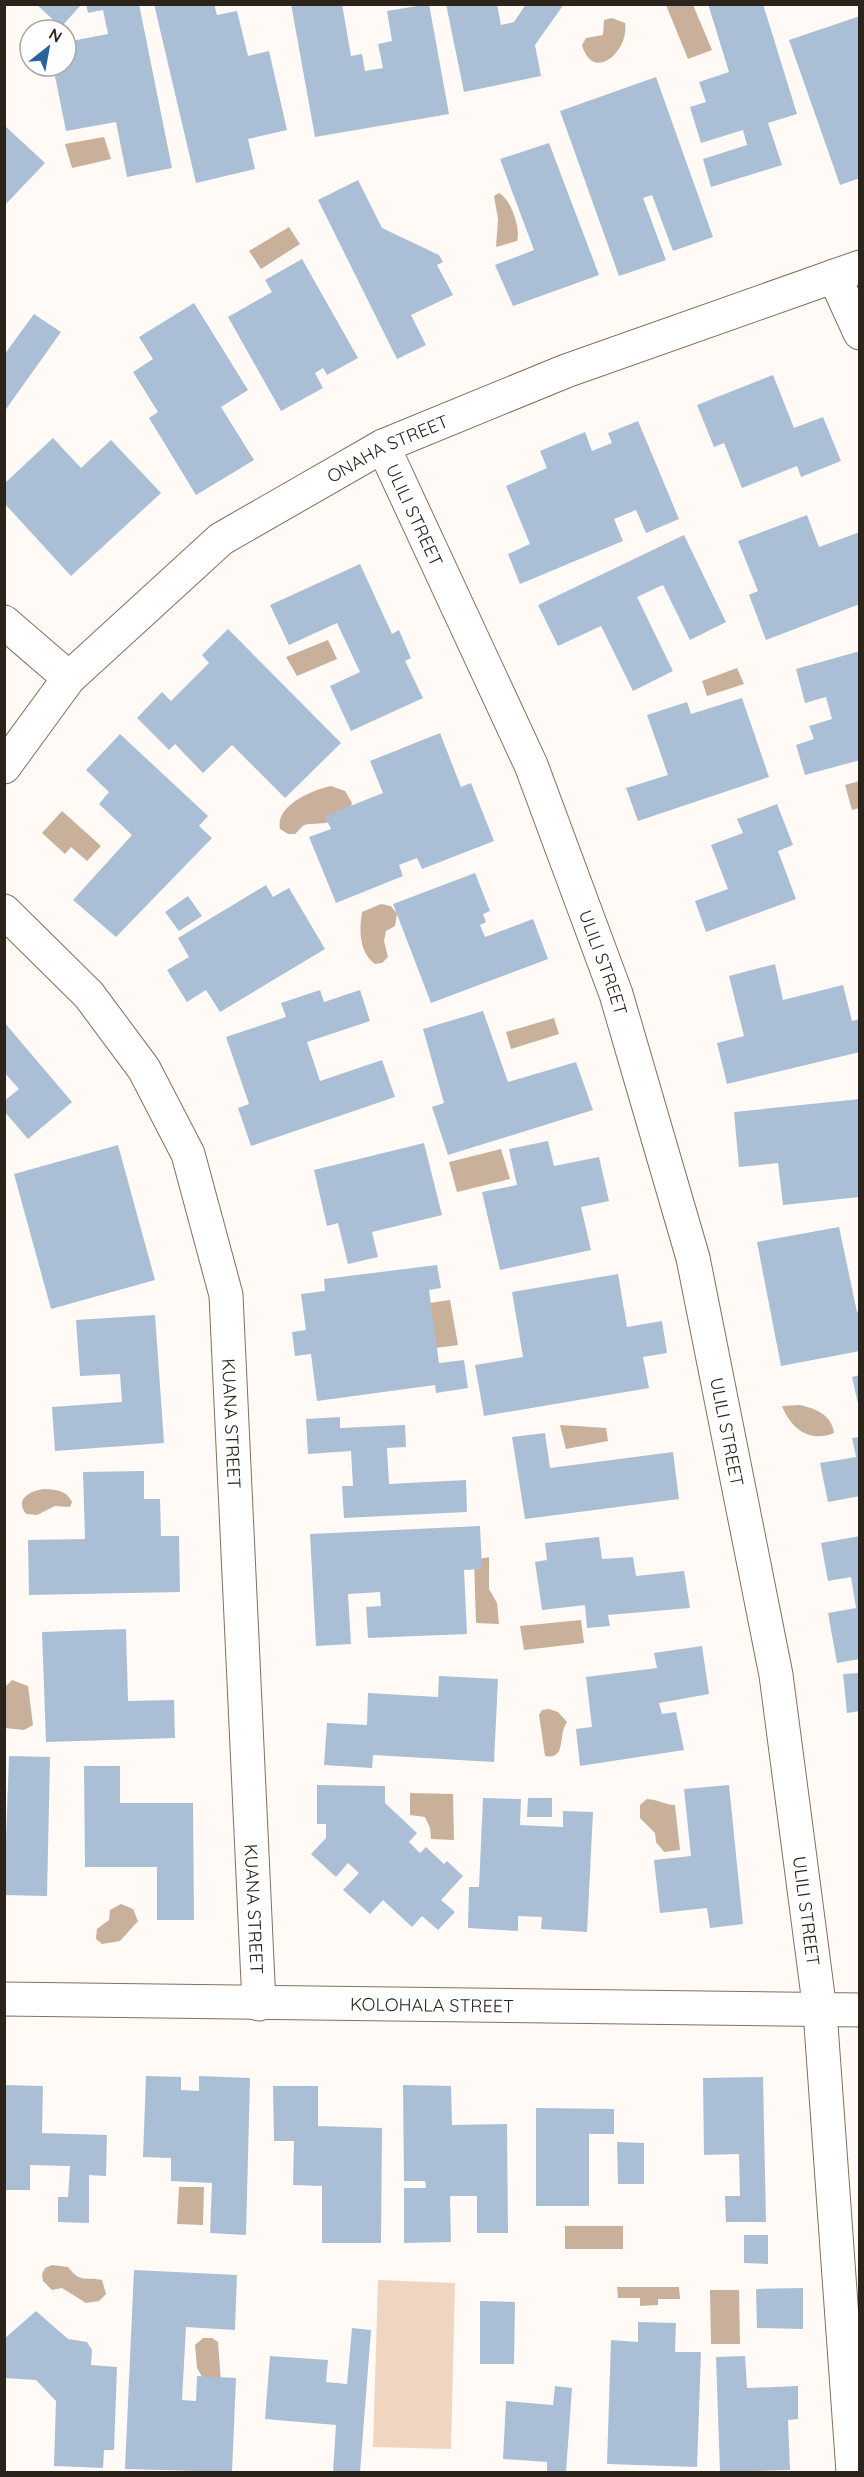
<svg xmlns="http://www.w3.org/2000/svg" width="864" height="2477" font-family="Quicksand,sans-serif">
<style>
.green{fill:#f0d6c1}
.water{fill:#c9b09b}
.building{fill:#aabfd6}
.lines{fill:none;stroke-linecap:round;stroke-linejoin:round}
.street-casing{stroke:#866f5c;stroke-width:35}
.street{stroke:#fff;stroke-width:33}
.labels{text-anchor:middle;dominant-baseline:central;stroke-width:6;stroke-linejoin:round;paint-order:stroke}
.street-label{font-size:18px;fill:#2c231b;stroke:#fff}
</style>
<rect width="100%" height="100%" fill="#fffaf5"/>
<path class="green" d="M 378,2280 L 455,2283 L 451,2449 L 373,2447 Z"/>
<path class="water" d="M 666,5 L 693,5 L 712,50 L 688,59 Z
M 612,18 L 625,23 C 630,50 593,84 582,45 L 586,38 L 603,35 L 604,20 Z
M 104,137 L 111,159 L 72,168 L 65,144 Z
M 499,193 C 511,199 521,229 517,241 L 496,247 L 498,219 L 494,196 Z
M 289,227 L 300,244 L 261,269 L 249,251 Z
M 328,640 L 337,659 L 297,676 L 286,657 Z
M 737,668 L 744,684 L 707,696 L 702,681 Z
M 859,781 L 859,808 L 852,810 L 845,785 Z
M 331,786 L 345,791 L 352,803 C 346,828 323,821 304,825 L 295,834 L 288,834 L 280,829 C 275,805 313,790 331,786 Z
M 62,811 L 101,846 L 87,861 L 71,847 L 65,854 L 42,833 Z
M 381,904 L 391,906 L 397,914 L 395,926 L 386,931 L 384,941 L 388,957 L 382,963 L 375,964 C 359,952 359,931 362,912 Z
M 554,1018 L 559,1034 L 511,1049 L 506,1032 Z
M 501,1149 L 510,1179 L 457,1192 L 449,1162 Z
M 450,1300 L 458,1345 L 436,1348 L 430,1303 Z
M 799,1405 C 815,1408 832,1415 834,1433 C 810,1443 791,1429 782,1406 Z
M 560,1425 L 606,1428 L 608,1441 L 566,1449 Z
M 45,1489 C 57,1490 66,1490 72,1502 L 70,1507 L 55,1506 L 37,1515 L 26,1514 C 14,1499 31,1490 45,1489 Z
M 489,1557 L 489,1589 L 497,1603 L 499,1624 L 476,1623 L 474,1560 Z
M 581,1620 L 584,1643 L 524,1650 L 520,1626 Z
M 12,1680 L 28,1686 L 33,1725 L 24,1730 L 5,1728 L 5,1687 Z
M 549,1709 L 558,1712 L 567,1722 C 557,1737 567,1760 545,1756 L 539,1715 L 542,1710 Z
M 410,1793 L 453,1794 L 454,1840 L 431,1839 L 430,1828 L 425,1817 L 410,1815 Z
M 647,1799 C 659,1800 666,1805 675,1805 L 680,1850 L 664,1852 L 656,1842 L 655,1833 L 640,1818 L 640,1805 Z
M 121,1904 L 133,1909 L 138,1921 L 120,1941 L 102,1944 L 96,1939 L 97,1929 L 109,1920 L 110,1910 Z
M 179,2187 L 204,2187 L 203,2225 L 177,2224 Z
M 565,2226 L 623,2226 L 623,2249 L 565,2249 Z
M 52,2265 L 68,2267 C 81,2284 85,2276 102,2280 L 106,2294 L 99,2301 L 86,2303 L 62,2288 L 52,2290 L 43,2281 L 42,2274 L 45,2268 Z
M 617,2287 L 679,2287 L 680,2299 L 658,2299 L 658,2305 L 640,2306 L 640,2298 L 618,2298 Z
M 710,2290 L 739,2290 L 740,2344 L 711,2344 Z
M 203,2338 L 212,2338 L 218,2342 L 221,2383 L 204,2380 L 197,2368 L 195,2345 Z"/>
<path class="building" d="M 36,4 L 82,4 L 61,27 Z
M 86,4 L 139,4 L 172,168 L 127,177 L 116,122 L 66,131 L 53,66 L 66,66 L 66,42 L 108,34 L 103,10 L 88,13 Z
M 154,4 L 214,4 L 217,15 L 237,11 L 248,56 L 269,51 L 287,130 L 248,139 L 255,169 L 196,183 Z
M 291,4 L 342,4 L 351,56 L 362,54 L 365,71 L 383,68 L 378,44 L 392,41 L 387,11 L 429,4 L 449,114 L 315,137 Z
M 446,4 L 497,4 L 501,25 L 514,22 L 526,4 L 564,4 L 535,45 L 541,76 L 464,92 Z
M 708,4 L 763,4 L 797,114 L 768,123 L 782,165 L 711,187 L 703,159 L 747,145 L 743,130 L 701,143 L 690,107 L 706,102 L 699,82 L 729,72 Z
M 860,16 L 860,178 L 840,185 L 789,40 Z
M 656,77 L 713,237 L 673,251 L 652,195 L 643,198 L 666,260 L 619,276 L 560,111 Z
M 4,125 L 45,163 L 4,206 Z
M 549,143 L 599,275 L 513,306 L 495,265 L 534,250 L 500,159 Z
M 358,180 L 382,228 L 439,255 L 443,262 L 437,265 L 453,295 L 411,315 L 426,345 L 397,359 L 318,200 Z
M 302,259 L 358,358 L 327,375 L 323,368 L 315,373 L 323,388 L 281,411 L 228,317 L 272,292 L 265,280 Z
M 194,303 L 248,390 L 221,407 L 254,460 L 196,495 L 149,418 L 158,412 L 133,372 L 153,359 L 139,337 Z
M 34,314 L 61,332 L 4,412 L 4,355 Z
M 773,375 L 794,428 L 823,417 L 841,461 L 801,477 L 797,466 L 742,488 L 724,443 L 714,447 L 697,405 Z
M 638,421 L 679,519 L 646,533 L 636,510 L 614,519 L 623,541 L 520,584 L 508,554 L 530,544 L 506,486 L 547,468 L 540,451 L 585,432 L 592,451 L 612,443 L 608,433 Z
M 53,438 L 81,468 L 111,440 L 161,493 L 71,576 L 5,504 L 5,483 Z
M 807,515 L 819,547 L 860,532 L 860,604 L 766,640 L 749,595 L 758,591 L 738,541 Z
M 684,535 L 726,622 L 690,640 L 663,585 L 637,597 L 673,671 L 633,691 L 601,626 L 558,646 L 538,605 Z
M 360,564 L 392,634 L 399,630 L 411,658 L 405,661 L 423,698 L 351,731 L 330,686 L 360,672 L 337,623 L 289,645 L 270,605 Z
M 228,629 L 341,743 L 285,798 L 232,745 L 203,773 L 175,744 L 169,750 L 137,718 L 162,692 L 171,701 L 209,663 L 202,655 Z
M 860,651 L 860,760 L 805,775 L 796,745 L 814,739 L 809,726 L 832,719 L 826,697 L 805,703 L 796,669 Z
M 742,698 L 769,777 L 638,821 L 626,788 L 668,775 L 647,715 L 687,702 L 691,714 Z
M 440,733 L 461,787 L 471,783 L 494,841 L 422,869 L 417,858 L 399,865 L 403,876 L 336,903 L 309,837 L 331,829 L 325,816 L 383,793 L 370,761 Z
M 120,734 L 208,816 L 199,826 L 212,838 L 116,937 L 73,900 L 132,835 L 99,804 L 109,792 L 86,770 Z
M 777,804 L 793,845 L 778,851 L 796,899 L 706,932 L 695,901 L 728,889 L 711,845 L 743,833 L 737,819 Z
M 475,873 L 490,911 L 483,914 L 486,922 L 480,925 L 485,937 L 533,919 L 548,959 L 431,1003 L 393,904 Z
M 266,885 L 273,897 L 289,888 L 325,949 L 220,1012 L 206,990 L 187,1002 L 167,970 L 189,957 L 178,938 Z
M 188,896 L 202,916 L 179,931 L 165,912 Z
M 775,964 L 783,1000 L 843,985 L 852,1021 L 860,1019 L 860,1052 L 727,1084 L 717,1043 L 744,1036 L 729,976 Z
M 320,990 L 324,1002 L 360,990 L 370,1021 L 307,1042 L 320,1081 L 382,1060 L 395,1097 L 251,1146 L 238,1108 L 249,1104 L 226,1037 L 286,1017 L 281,1003 Z
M 483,1011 L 508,1082 L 576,1062 L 593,1110 L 448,1155 L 432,1107 L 444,1103 L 423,1029 Z
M 4,1022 L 72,1102 L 28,1139 L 4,1111 L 4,1101 L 19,1089 L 4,1072 Z
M 860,1099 L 860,1197 L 783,1205 L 778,1163 L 739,1167 L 734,1112 Z
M 548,1141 L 554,1166 L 599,1157 L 609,1201 L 581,1207 L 591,1250 L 500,1270 L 482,1192 L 517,1185 L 509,1149 Z
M 424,1143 L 442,1215 L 372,1232 L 378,1257 L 348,1264 L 338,1223 L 327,1226 L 314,1170 Z
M 118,1145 L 155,1280 L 51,1309 L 14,1174 Z
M 839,1227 L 857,1312 L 860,1311 L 860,1351 L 781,1366 L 757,1242 Z
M 437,1265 L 441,1288 L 429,1290 L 439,1363 L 464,1360 L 468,1388 L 436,1393 L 435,1385 L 317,1401 L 311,1354 L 295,1356 L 292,1332 L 306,1330 L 301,1294 L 325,1291 L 324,1279 Z
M 618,1274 L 627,1327 L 662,1321 L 667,1353 L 643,1357 L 649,1388 L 484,1416 L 475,1365 L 523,1357 L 512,1292 Z
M 155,1315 L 164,1443 L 55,1451 L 52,1407 L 122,1402 L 120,1374 L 80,1376 L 76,1320 Z
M 860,1375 L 860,1408 L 859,1408 L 852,1377 Z
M 340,1417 L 340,1428 L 405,1425 L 406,1447 L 387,1448 L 389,1484 L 466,1480 L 467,1512 L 344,1518 L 342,1486 L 353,1486 L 351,1451 L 308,1454 L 306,1419 Z
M 545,1433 L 550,1468 L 673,1452 L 679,1499 L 525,1519 L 512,1437 Z
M 860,1437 L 860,1496 L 828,1502 L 820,1463 L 856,1457 L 852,1438 Z
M 144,1471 L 144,1499 L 160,1499 L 161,1536 L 179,1536 L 180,1592 L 29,1595 L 28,1540 L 85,1539 L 83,1472 Z
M 480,1526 L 482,1569 L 464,1570 L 467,1634 L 368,1638 L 366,1607 L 381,1606 L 380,1592 L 348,1594 L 351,1644 L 316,1646 L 310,1534 Z
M 860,1536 L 860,1659 L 837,1663 L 828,1613 L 856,1608 L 851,1577 L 828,1581 L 821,1543 Z
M 599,1537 L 602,1559 L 633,1557 L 636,1576 L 684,1571 L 690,1608 L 608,1615 L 610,1626 L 587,1628 L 585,1605 L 542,1610 L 535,1562 L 547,1560 L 545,1543 Z
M 126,1629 L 128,1701 L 174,1700 L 175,1738 L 46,1742 L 42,1632 Z
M 702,1646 L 709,1694 L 659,1703 L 662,1714 L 676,1712 L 684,1750 L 580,1766 L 576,1729 L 592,1727 L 586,1677 L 657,1668 L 654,1653 Z
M 860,1673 L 860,1711 L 847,1713 L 843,1674 Z
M 439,1676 L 498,1679 L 494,1762 L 373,1755 L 372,1768 L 324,1765 L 327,1723 L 367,1725 L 368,1693 L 438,1697 Z
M 9,1756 L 50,1757 L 47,1896 L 4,1895 Z
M 84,1766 L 120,1766 L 120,1803 L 193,1803 L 194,1920 L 157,1920 L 157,1867 L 85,1867 Z
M 317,1785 L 385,1786 L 385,1803 L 417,1833 L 409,1842 L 420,1853 L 426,1847 L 444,1864 L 447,1861 L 463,1876 L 441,1900 L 455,1912 L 438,1930 L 422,1916 L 412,1927 L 383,1900 L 370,1914 L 343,1890 L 359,1873 L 348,1863 L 336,1877 L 311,1854 L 326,1838 L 326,1824 L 317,1824 Z
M 729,1785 L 743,1924 L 710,1928 L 707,1908 L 660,1913 L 654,1860 L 691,1856 L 684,1789 Z
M 483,1798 L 521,1799 L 520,1825 L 563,1827 L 563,1811 L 593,1812 L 587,1932 L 541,1929 L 542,1917 L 518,1916 L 518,1931 L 468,1928 L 469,1887 L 479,1887 Z
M 528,1798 L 552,1798 L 552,1817 L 527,1817 Z
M 146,2076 L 181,2077 L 181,2090 L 199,2091 L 199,2076 L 250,2078 L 246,2235 L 210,2233 L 212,2183 L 171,2181 L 171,2158 L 143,2157 Z
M 763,2077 L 766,2222 L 726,2222 L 725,2196 L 740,2196 L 739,2154 L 704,2155 L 703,2078 Z
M 4,2085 L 43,2086 L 42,2133 L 107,2135 L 106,2176 L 89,2175 L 89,2223 L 58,2222 L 58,2197 L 68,2197 L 70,2166 L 30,2165 L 30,2190 L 4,2190 Z
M 403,2085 L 451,2086 L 452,2125 L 507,2124 L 508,2233 L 477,2233 L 477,2196 L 450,2196 L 451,2242 L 404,2243 L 404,2188 L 426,2188 L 425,2181 L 404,2181 Z
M 273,2086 L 318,2086 L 318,2126 L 382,2128 L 381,2243 L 322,2243 L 322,2186 L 293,2185 L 294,2141 L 274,2141 Z
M 536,2108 L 614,2109 L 614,2134 L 589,2134 L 589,2206 L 536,2206 Z
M 617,2142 L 644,2143 L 644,2184 L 618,2184 Z
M 744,2235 L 768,2235 L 768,2264 L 744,2263 Z
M 134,2270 L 237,2275 L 235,2330 L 186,2327 L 182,2400 L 196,2401 L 197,2376 L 236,2378 L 232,2472 L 125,2469 Z
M 803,2288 L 803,2329 L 757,2328 L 756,2289 Z
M 480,2301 L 515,2302 L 514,2364 L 480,2364 Z
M 36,2311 L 68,2339 L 87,2342 L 92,2350 L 91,2365 L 117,2367 L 114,2450 L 104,2450 L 103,2468 L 54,2466 L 56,2401 L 36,2380 L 4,2378 L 4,2339 Z
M 638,2322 L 676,2323 L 675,2352 L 701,2352 L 697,2467 L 607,2464 L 611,2340 L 638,2342 Z
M 352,2328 L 371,2330 L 360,2472 L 333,2472 L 336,2425 L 265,2419 L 270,2356 L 328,2360 L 326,2382 L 347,2384 Z
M 745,2356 L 747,2388 L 798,2386 L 798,2419 L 788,2420 L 790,2470 L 720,2472 L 716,2357 Z
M 555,2386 L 572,2388 L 566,2472 L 547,2472 L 547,2462 L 503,2459 L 506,2401 L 553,2405 Z"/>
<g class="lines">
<defs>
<g id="street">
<path d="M 834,276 L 860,333"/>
<path id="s1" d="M 383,446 L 531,765 L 616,994 L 693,1258 L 776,1675 L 820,2011 L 853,2472"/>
<path d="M 4,622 L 69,678"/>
<path id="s2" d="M 4,767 L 69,678 L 221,539 L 383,446 L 566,371 L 860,267"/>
<path id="s3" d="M 4,911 L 89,995 L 144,1069 L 188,1154 L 226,1295 L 259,2004"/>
<path id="s4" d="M 4,1999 L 860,2010"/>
</g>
</defs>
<use href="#street" class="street-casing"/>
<use href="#street" class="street"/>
</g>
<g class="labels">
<g class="street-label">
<text stroke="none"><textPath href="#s2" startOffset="506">ONAHA STREET</textPath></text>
<text stroke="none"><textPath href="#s1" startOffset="76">ULILI STREET</textPath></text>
<text stroke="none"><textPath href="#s1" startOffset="562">ULILI STREET</textPath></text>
<text stroke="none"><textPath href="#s3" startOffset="582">KUANA STREET</textPath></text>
<text stroke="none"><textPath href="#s1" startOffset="1048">ULILI STREET</textPath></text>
<text stroke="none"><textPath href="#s3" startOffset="1068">KUANA STREET</textPath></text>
<text stroke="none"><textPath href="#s1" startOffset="1534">ULILI STREET</textPath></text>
<text stroke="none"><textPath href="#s4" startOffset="428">KOLOHALA STREET</textPath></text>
</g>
</g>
<rect width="864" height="2477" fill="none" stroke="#2c231b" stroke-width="12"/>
<g transform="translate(48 48) rotate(31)"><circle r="28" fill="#ffffff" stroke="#aba7a4" stroke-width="1.5"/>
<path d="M0-4.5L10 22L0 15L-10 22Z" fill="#2a629a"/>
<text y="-9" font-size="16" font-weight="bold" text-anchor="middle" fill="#2c231b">N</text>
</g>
</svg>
